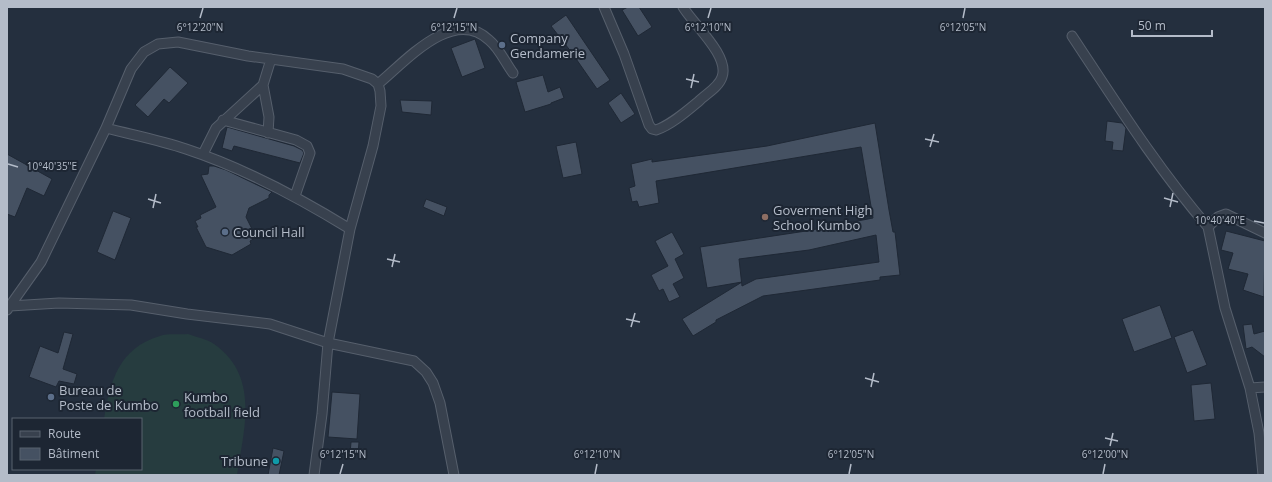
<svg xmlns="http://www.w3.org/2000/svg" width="1272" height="482" font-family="'Open Sans',sans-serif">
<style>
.garden{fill:#263c3f}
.building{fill:#455162;stroke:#1f2835;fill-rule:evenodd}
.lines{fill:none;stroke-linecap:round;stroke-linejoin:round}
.street-casing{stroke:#565f6c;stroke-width:11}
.street{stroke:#38414e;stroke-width:9}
.ticks{fill:none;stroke:#b4bcc9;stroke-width:1.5}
.service-dot{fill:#5c6f8a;stroke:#1d2633;stroke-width:1.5}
.education-dot{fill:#8d6e63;stroke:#1d2633;stroke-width:1.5}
.leisure-dot{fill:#2e9e5b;stroke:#1d2633;stroke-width:1.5}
.culture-dot{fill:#0f9aa8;stroke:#1d2633;stroke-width:1.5}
.labels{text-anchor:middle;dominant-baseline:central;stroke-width:4;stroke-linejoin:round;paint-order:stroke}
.poi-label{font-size:13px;fill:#b4bcc9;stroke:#1d2633;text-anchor:start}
.ticks-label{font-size:10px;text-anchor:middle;fill:#b4bcc9;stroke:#1d2633;stroke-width:4;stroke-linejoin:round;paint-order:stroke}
</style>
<rect width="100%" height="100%" fill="#242f3e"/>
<path class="garden" d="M 188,334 C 196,337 207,339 214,344 C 260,376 244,429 237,475 L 95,475 L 96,469 L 141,469 L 141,419 L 104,419 C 110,381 119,348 160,336 C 168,333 179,335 188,334 Z"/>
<path class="building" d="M 628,7 L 639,7 L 652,27 L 638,36 L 622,10 Z
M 566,15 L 610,80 L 597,89 L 572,53 L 551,26 Z
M 475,39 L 485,68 L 462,77 L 451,48 Z
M 170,67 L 188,83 L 169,103 L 164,99 L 148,117 L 135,105 Z
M 543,75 L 548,92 L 560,87 L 564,98 L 551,103 L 551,104 L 525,112 L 516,82 Z
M 621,93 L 635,114 L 621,123 L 608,103 Z
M 400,100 L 432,101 L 431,115 L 402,112 Z
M 1107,121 L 1122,123 L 1126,128 L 1123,151 L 1112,150 L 1113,142 L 1105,141 Z
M 875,123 L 889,210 L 893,232 L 895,232 L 900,275 L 880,277 L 880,280 L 763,296 L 716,320 L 716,322 L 693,336 L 682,319 L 742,282 L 707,288 L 700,247 L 806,231 L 873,218 L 861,147 L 656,181 L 659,203 L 639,207 L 637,201 L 632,202 L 629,188 L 635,186 L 631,164 L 652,159 L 652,162 L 767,146 ZM 876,235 L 879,262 L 756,279 L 742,286 L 739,259 L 809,250 Z
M 227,127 L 294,146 L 302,150 L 304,153 L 300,163 L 234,146 L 232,151 L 222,148 Z
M 576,142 L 582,174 L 563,178 L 556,146 Z
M 7,154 L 52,179 L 44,196 L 27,188 L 15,217 L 7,214 Z
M 209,166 L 214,166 L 226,170 L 272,192 L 269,195 L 269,198 L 249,208 L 246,217 L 253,231 L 251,232 L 255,238 L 250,241 L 251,244 L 232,255 L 206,247 L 196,227 L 198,227 L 195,221 L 201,218 L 200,215 L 216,207 L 201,175 L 208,174 Z
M 426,199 L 447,207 L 444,216 L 423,207 Z
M 113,211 L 131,218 L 115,260 L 97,252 Z
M 1226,231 L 1265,241 L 1264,297 L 1243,290 L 1248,274 L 1228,269 L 1233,253 L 1221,250 Z
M 672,232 L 684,254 L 675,259 L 684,278 L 673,284 L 680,297 L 669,302 L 663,289 L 659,291 L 651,275 L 668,266 L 655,241 Z
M 1160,305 L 1172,338 L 1134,352 L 1122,319 Z
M 1252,324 L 1254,334 L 1265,331 L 1265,357 L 1252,347 L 1246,349 L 1243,325 Z
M 1193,330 L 1207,365 L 1187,373 L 1174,337 Z
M 64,332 L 73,334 L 63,369 L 77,374 L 74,384 L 59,381 L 56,387 L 29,377 L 40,346 L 58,353 Z
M 1211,383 L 1215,419 L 1194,421 L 1191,385 Z
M 332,392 L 360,394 L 357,439 L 328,437 Z
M 351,442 L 359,442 L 358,455 L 350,454 Z
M 273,448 L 284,451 L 279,475 L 268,475 Z"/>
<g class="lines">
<defs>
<path id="street" d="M 604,7 L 624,54 L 649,125 L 652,129 L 656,130 C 671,125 687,111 699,101 C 706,94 719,87 722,77 C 730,56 693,24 683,7
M 1072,36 C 1115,101 1157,168 1208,227
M 378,84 C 405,62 453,6 489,40 C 499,48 505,62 513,73
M 263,85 L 269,117 L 268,133
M 223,120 L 296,140 L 307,146 L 310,153 L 295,196
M 106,128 C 133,135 160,140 186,149 C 244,168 298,197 350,229
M 203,154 L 216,128 L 263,85 L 271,59
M 10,306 L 59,303 L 131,305 L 187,314 L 270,324 L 328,343 L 414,361 L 426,372 L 433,383 L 440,403 L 454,475
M 7,310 L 41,262 L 106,128 L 131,69 L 144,52 L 158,44 L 178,42 L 248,56 L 343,69 L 372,79 L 378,84 L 380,91 L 381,106 L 373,146 L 350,229 L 328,343 L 322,414 L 314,475
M 1250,388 L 1265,387
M 1263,475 L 1259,433 L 1250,388 L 1225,308 L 1208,227 L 1218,217 L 1226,214 L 1265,233"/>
</defs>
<use href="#street" class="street-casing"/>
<use href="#street" class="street"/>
</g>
<path class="ticks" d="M 200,18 L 203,8M 454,18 L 457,8M 708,18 L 711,8M 963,18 L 965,8M 686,79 L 699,82M 691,88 L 694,74M 925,139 L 939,142M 930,147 L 934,134M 8,164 L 18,167M 1164,198 L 1178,202M 148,199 L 161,203M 1170,207 L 1173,193M 153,208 L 156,194M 1254,221 L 1264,223M 387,259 L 400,262M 392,267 L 395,254M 626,319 L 640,322M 631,327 L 635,313M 865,378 L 879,382M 871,387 L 874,373M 1105,438 L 1118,441M 1110,446 L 1113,433M 340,474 L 343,464M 595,474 L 597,464M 849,474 L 851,464M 1103,474 L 1105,464"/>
<g class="service-dot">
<circle cx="502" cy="45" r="4"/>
<circle cx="225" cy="232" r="4"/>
<circle cx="51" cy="397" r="4"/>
</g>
<circle class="education-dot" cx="765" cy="217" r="4"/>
<circle class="leisure-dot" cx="176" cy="404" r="4"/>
<circle class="culture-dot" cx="276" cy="461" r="4"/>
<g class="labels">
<g class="poi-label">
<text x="510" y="38">Company<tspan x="510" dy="15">Gendamerie</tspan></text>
<text x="773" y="210">Goverment High<tspan x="773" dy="15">School Kumbo</tspan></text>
<text x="233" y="232">Council Hall</text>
<text x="59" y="390">Bureau de<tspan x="59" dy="15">Poste de Kumbo</tspan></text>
<text x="184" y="397">Kumbo<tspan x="184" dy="15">football field</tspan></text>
<text x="268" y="461" text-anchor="end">Tribune</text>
</g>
</g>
<g class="ticks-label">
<text x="200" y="31">6°12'20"N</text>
<text x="454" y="31">6°12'15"N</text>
<text x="708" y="31">6°12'10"N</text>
<text x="963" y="31">6°12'05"N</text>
<text x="52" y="170">10°40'35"E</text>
<text x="1220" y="224">10°40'40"E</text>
<text x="343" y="458">6°12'15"N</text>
<text x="597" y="458">6°12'10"N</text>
<text x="851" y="458">6°12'05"N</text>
<text x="1105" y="458">6°12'00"N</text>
</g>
<rect width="1272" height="482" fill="none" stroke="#b4bcc9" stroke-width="16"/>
<rect x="12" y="418" width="130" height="52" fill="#1d2633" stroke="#59626f"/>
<rect x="20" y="431" width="20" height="6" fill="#38414e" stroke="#59626f"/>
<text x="48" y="438" font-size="12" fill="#b4bcc9">Route</text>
<rect x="20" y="448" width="20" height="12" fill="#455162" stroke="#59626f"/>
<text x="48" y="458" font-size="12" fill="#b4bcc9">Bâtiment</text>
<path d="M1132 30v6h80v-6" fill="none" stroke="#b4bcc9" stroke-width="2"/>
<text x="1138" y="30" font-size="12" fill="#b4bcc9" stroke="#1d2633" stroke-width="3" paint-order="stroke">50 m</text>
</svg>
